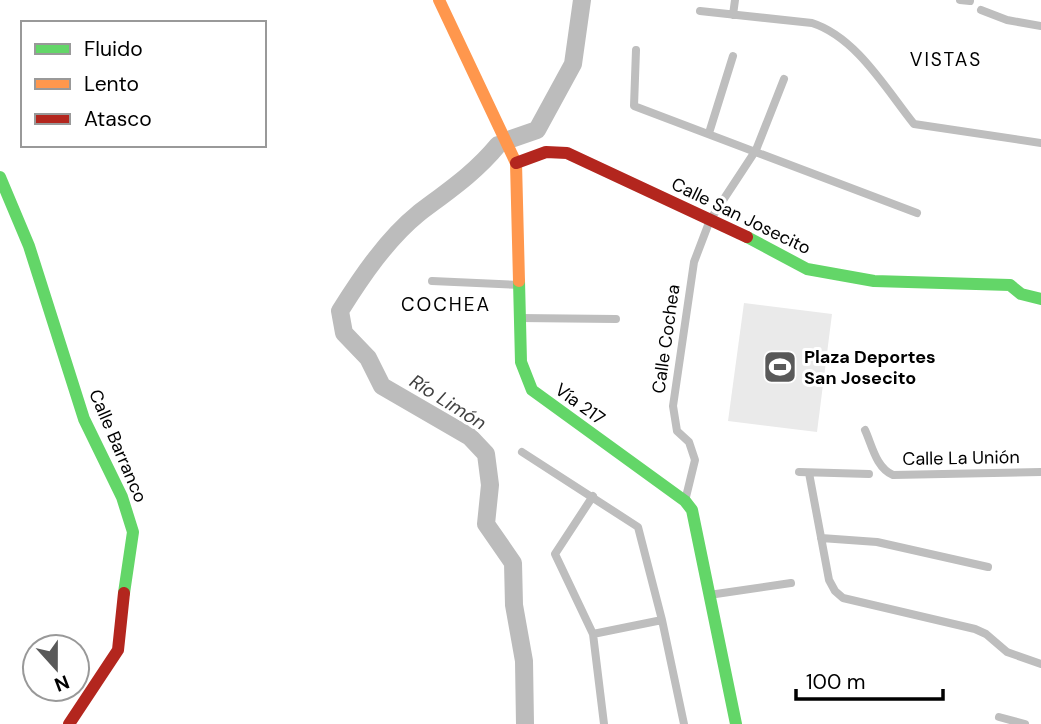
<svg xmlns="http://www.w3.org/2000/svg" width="1041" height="724" font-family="'DM Sans',sans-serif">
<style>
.pitch{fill:#eaeaea}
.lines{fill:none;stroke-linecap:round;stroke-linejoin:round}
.river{stroke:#bcbcbc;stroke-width:18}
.street{stroke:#bebebe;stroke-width:8}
.fast{stroke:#63d668;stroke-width:12}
.slow{stroke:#ff974d;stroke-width:12}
.jam{stroke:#b3261e;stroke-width:12}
.labels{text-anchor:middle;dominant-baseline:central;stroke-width:6;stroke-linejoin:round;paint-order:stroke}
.street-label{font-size:18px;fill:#000;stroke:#fff}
.poi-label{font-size:18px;font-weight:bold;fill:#000;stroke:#fff;text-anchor:start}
.neighbourhood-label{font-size:19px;letter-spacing:2px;fill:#000;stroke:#fff}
.water-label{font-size:19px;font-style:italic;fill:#414141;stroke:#fff}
</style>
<rect width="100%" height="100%" fill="#fff"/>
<path class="pitch" d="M 744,303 L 832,314 L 817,432 L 728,421 Z"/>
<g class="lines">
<path class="river" d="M 511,139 L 537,130 L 573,64 L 582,0
M 498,145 C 474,174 448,191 419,213 C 387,239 362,276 340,311 L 344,333 L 368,358 L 382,386 L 470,437 L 486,454 L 490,485 L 486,524 L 513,563 L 514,605 L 524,661 L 525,724"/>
<path class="street" d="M 960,0 L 970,1
M 981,10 L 1007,20 L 1041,26
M 700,11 L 812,23 C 856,37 886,89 914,124 L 1041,143
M 733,15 L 735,0
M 636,50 L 634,106 L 917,213
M 709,133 L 733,56
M 432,281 L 521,285
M 519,318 L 616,319
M 865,430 C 872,445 876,468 893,475 L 1041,472
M 522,452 L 638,527 L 662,620 L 684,724
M 799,472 L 869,474
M 809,473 L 829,580 L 835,591 L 843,598 L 975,629 L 986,634 L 1007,652 L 1041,664
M 593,496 L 555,554 L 593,634 L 604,724
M 685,501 L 695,460 L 689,442 L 677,431 L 673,406 L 694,262 L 710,220 L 756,150 L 784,79
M 821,538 L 877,542 L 988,567
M 709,595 L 791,583
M 593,634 L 662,620
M 999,717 L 1025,724"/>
<path class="fast" d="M 0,177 L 29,246 L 84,419 L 122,497 L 133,532 L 124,593
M 747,237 L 807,269 L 874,281 L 1010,285 L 1021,294 L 1041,299
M 519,281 L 521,362 L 532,390 L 685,501 L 692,510 L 736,724"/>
<path class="slow" d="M 439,0 L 516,163 L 519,281"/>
<path class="jam" d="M 516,163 L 546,152 L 567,153 L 747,237
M 69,724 L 118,650 L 124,593"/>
</g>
<defs>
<symbol id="stadium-square" viewBox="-11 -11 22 22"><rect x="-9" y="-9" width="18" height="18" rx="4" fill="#595959" stroke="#fff"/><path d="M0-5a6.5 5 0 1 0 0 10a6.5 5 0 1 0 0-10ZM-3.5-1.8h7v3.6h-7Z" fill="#fff"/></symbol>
</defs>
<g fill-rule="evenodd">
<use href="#stadium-square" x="761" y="348" width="38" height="38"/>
</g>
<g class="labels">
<g class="street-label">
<text transform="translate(741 216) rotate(26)">Calle San Josecito</text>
<text transform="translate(666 339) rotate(-82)">Calle Cochea</text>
<text transform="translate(580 404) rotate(36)">Vía 217</text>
<text transform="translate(118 446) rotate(67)">Calle Barranco</text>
<text transform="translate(961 458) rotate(-1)">Calle La Unión</text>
</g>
<g class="poi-label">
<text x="804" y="357">Plaza Deportes<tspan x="804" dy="21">San Josecito</tspan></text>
</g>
<g class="neighbourhood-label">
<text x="946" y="59">VISTAS</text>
<text x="446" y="304">COCHEA</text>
</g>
<g class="water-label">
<text transform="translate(448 402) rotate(32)">Río Limón</text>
</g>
</g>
<rect x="21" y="21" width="245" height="126" fill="#ffffff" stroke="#999999" stroke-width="2"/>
<rect x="35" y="44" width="35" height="10" fill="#63d668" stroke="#999999" stroke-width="2"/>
<text x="84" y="56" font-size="21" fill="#000000">Fluido</text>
<rect x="35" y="79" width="35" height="10" fill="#ff974d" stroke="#999999" stroke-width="2"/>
<text x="84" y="91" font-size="21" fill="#000000">Lento</text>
<rect x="35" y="114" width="35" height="10" fill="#b3261e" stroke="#999999" stroke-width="2"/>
<text x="84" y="126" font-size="21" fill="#000000">Atasco</text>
<g transform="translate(56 668) rotate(159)"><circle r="33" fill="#ffffff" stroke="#999999" stroke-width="2"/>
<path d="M0-5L12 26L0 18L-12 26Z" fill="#595959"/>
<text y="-10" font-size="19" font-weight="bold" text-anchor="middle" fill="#000000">N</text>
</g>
<path d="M796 689v10h147v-10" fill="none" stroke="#000000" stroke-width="3.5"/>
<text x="806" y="689" font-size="21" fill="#000000" stroke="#ffffff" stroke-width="5" paint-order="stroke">100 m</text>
</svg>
